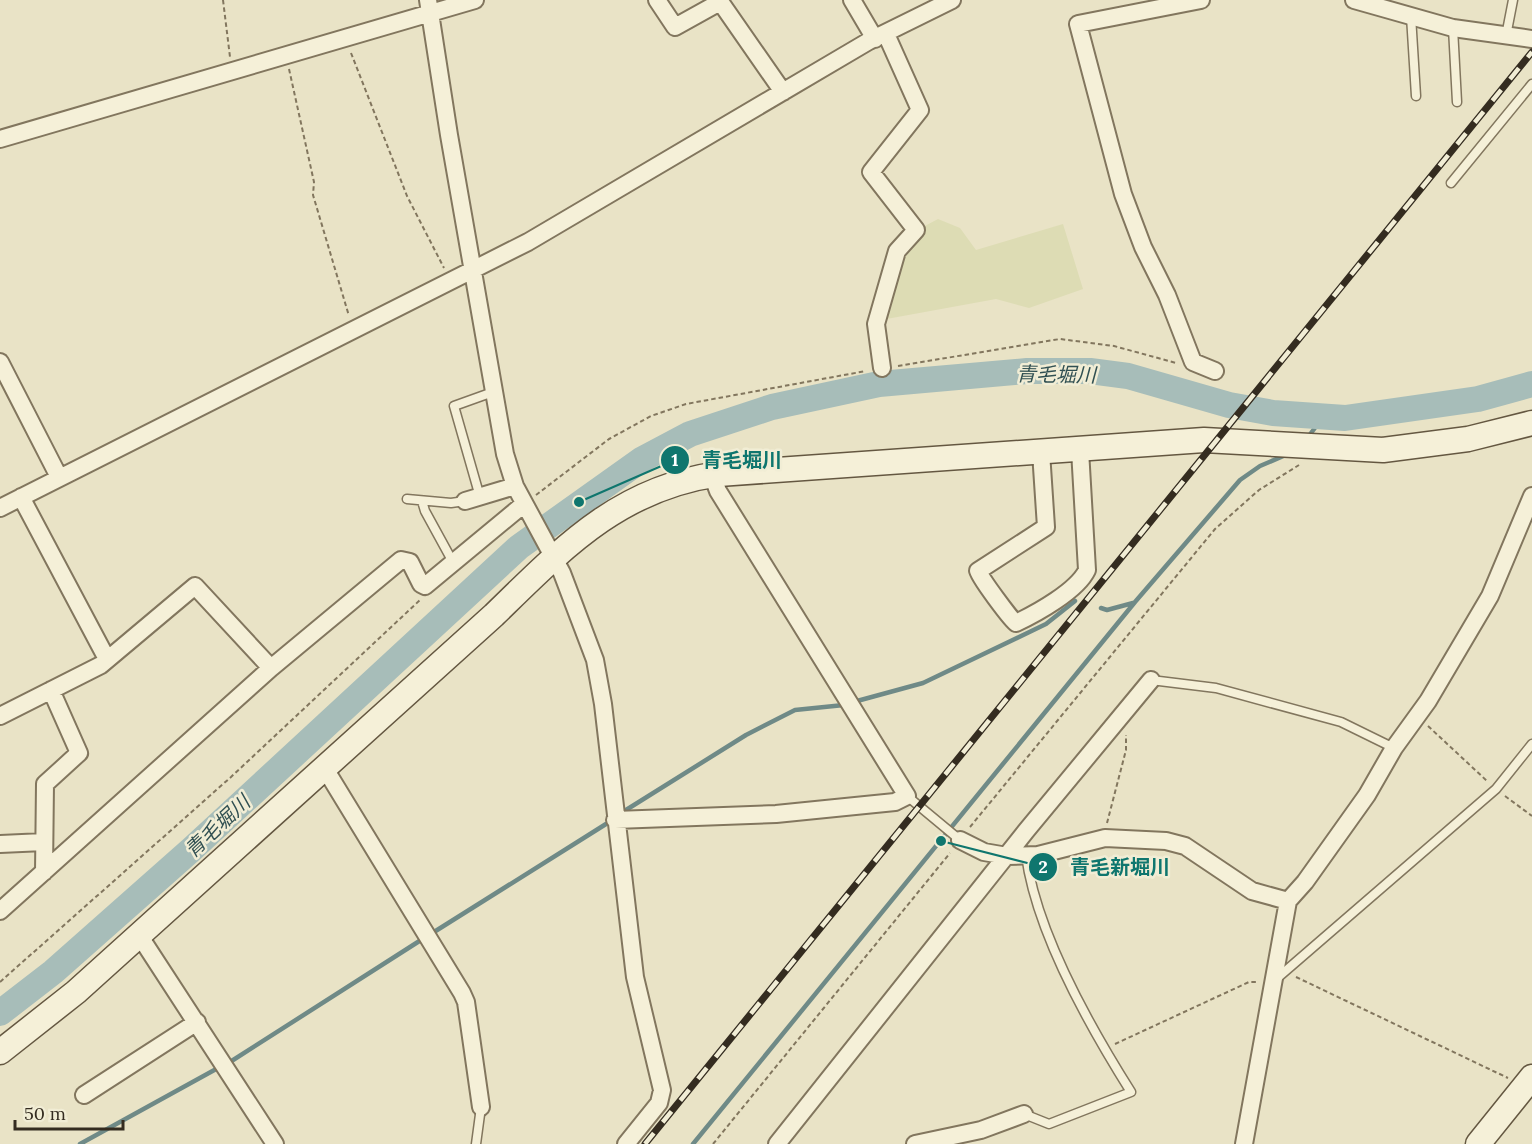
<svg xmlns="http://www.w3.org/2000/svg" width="1532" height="1144" font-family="Lora,'Noto Sans JP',serif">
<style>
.farmland{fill:#dddcb4}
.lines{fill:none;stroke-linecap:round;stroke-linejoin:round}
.stream{stroke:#6f8a87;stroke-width:4.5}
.river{stroke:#a7bdb9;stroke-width:26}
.lane-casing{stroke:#82765e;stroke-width:11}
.street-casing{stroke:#82765e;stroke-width:20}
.secondary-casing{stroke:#645741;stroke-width:27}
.path{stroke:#82765e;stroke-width:2;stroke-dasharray:4.5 3;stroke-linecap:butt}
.lane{stroke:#f5f0d8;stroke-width:8}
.street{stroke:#f5f0d8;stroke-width:16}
.secondary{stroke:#f5f0d8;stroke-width:24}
.rail-casing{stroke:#342c20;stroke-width:7}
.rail{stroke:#f1edd5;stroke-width:4.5;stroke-dasharray:14;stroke-linecap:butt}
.labels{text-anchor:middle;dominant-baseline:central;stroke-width:5;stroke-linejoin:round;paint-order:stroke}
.water-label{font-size:20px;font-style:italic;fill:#315052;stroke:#f1edd5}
.leader{fill:none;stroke:#0f766e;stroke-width:2}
.callout-dot{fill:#0f766e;stroke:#f1edd5;stroke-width:2}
.mark-label{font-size:18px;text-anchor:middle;font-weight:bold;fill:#fff}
.callout-label{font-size:20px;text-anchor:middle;font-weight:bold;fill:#0f766e;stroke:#f1edd5;stroke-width:5;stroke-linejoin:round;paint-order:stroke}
</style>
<rect width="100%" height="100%" fill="#e9e3c6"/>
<path class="farmland" d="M 938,219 L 960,228 L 976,250 L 1063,224 L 1083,289 L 1029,308 L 996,299 L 881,320 L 901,253 L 921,228 Z"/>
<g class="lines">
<path class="stream" d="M 1308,437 L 1324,416
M 1101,608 L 1107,610 L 1133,603
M 857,701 L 923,683 L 1046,624 L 1075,601
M 626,810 L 746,735 L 795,710 L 844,705
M 434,932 L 606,824
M 230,1062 L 421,940
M 80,1144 L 218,1068
M 693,1144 L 1135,602 L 1240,480 L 1260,466 L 1288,454"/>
<path class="river" d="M 0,1013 L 53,972 L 192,849 L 519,547 L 641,460 L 690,434 L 772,407 L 879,384 L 1027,371 L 1090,371 L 1128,376 L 1229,405 L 1273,413 L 1345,418 L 1478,399 L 1532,384"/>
<defs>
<path id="lane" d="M 1411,16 L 1416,96
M 1453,28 L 1457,102
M 1506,36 L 1513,0
M 1451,183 L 1532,84
M 480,497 L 454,406 L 493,392
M 407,499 L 451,503 L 465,501
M 422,501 L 425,511 L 454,564
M 1151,680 L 1216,688 L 1341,722 L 1394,748
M 907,796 L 960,840
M 1275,980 L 1496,789 L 1532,744
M 1024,1114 L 1049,1124 L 1131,1092 C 1090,1027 1036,932 1026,855
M 476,1144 L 481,1107"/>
<path id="street" d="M 428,0 L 449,135 L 505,454 L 515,486 L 562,573 L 595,660 L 603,704 L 635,977 L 662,1090 L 659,1103 L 626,1144
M 657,0 L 675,27 L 720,2
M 719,0 L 783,92
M 852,0 L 875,39
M 1201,0 L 1078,24 L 1123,194 L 1143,247 L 1167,295 L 1193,362 L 1215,371
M 1354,0 L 1453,28 L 1532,39
M 0,139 L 475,0
M 0,362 L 59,477
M 882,368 L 876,324 L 897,251 L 916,230 L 871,172 L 920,110 L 886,34
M 1041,452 L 1046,527 L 978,571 C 978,575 1012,621 1016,623 C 1037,613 1077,591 1087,570 L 1080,450
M 21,497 L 107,659
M 465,501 L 515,486
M 0,508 L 528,242 L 869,41 L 952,0
M 0,716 L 101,665 L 195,586 L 271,668
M 324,767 L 462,993 L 466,1002 L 481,1107
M 615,820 L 776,814 L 895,802 L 907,796 L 718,491 L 712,475
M 960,840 L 984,852 L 1007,856 L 1038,855 L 1105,838 L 1166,841 L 1185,846 L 1252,891 L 1288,901
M 0,844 L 44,842
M 44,872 L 45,784 L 79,753 L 51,690
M 0,911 L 271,668 L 401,560 L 410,562 L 421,584 L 425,586 L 524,504
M 139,935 L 275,1144
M 84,1095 L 197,1022
M 777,1144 L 1026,831 L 1151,680
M 915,1144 L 981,1130 L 1024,1114
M 1244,1144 L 1288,901 L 1305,882 L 1367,795 L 1394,748 L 1428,701 L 1490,596 L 1532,496"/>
<path id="secondary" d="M 0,1052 L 76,992 L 494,615 C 563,548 619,488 719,474 L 1204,440 L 1383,450 L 1468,439 L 1532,423
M 1478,1144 L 1532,1077"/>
</defs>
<use href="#lane" class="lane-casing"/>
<use href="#street" class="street-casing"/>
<use href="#secondary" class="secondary-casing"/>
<path class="path" d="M 223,0 L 230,57
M 351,53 L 407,196 L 444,268
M 289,69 L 314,182 L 313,195 L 349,316
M 898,366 L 1060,339 L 1114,346 L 1176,363
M 536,495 L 609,439 L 651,416 L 686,404 L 866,371
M 1428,726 L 1487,781
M 1505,796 L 1532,816
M 1107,823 L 1126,750 L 1126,735
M 970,827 L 1215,529 L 1259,490 L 1299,465
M 1296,977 L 1508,1078
M 0,982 L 231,777 L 420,600
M 1115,1044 L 1249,982 L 1257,982
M 713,1144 L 950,853"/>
<use href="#lane" class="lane"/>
<use href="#street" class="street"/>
<use href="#secondary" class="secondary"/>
<defs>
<path id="rail" d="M 645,1144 L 1532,52"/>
</defs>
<use href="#rail" class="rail-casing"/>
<use href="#rail" class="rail"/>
</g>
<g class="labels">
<g class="water-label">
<text transform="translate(1056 374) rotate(1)">青毛堀川</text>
<text transform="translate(217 826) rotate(-43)">青毛堀川</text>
</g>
</g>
<path class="leader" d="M579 502L675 460M941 841L1043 867"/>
<g class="callout-dot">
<circle cx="579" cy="502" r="6"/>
<circle cx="941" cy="841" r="6"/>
<circle cx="675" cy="460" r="15"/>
<circle cx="1043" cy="867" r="15"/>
</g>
<g class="mark-label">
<text x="675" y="466">1</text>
<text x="1043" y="873">2</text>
</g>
<g class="callout-label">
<text x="742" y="467">青毛堀川</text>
<text x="1120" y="874">青毛新堀川</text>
</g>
<path d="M15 1120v9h108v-9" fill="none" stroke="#342c20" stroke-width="3"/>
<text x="24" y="1120" font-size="18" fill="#342c20" stroke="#f1edd5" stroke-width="4.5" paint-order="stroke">50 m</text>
</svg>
